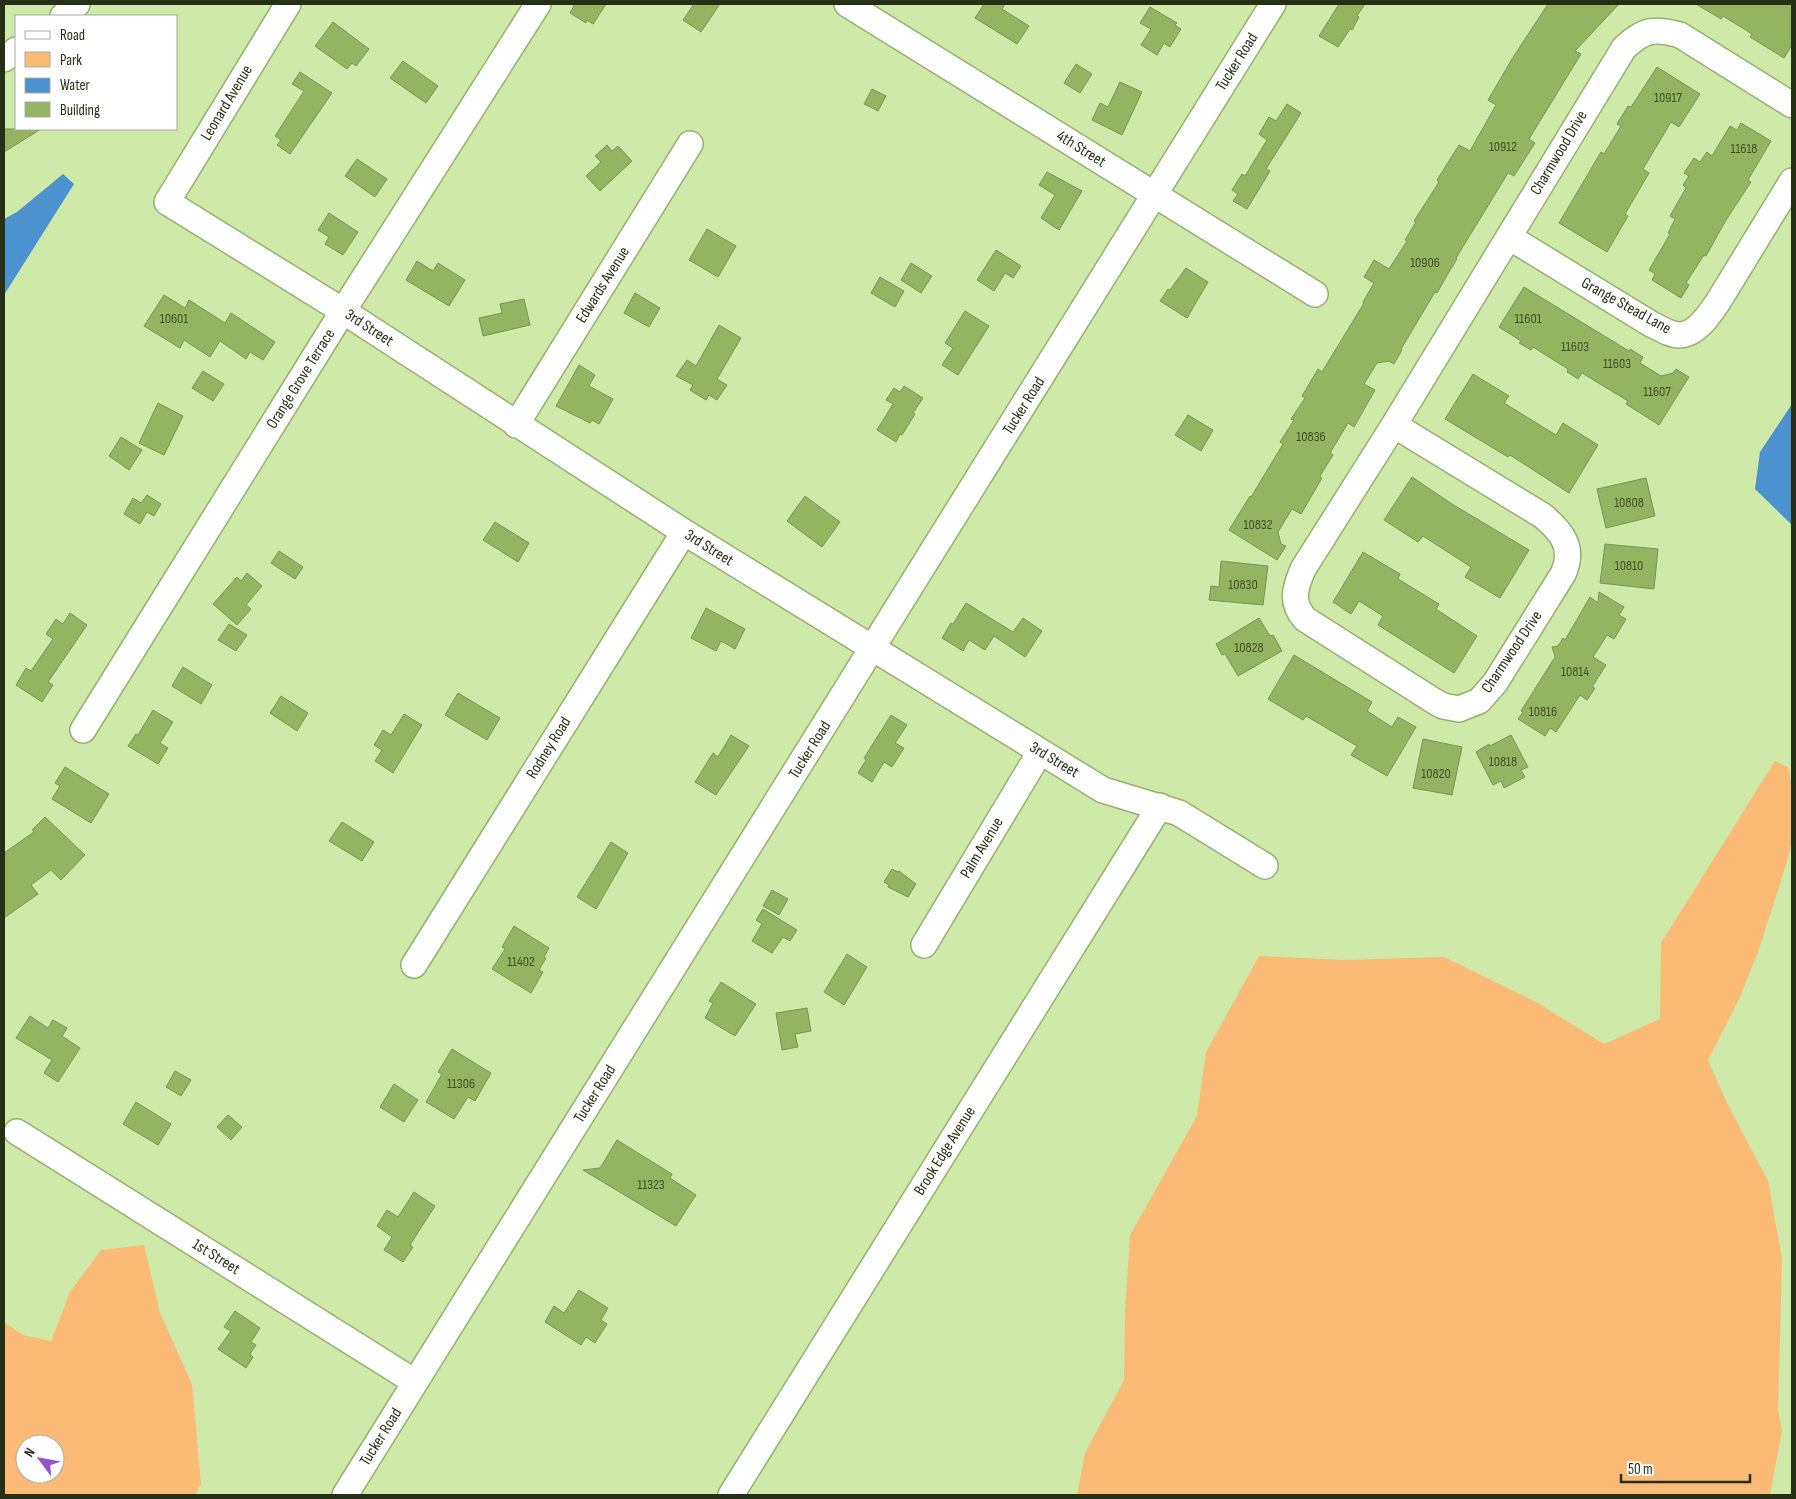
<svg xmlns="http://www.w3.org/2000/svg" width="1796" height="1499" font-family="'Sofia Sans Condensed',sans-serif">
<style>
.green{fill:#fbba76;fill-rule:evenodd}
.water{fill:#4b92ce}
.building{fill:#94b461;stroke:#7b9355}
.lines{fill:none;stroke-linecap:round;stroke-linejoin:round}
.minor-casing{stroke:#97b071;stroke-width:28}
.minor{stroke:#fff;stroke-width:25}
.labels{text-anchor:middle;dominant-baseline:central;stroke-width:4;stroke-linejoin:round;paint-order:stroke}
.number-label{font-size:14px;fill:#425129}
.street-label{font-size:16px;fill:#263016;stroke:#fff}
</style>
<rect width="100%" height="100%" fill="#cfeaa8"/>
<path class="green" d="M 1775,761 L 1788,767 L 1792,787 L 1792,841 L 1787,862 L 1758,952 L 1739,999 L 1708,1060 L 1727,1103 L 1768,1181 L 1782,1259 L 1778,1411 L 1782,1430 L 1770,1495 L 1077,1495 L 1085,1453 L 1124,1380 L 1125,1311 L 1130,1235 L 1197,1116 L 1206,1052 L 1259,956 L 1344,960 L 1444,957 L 1536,1002 L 1604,1044 L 1660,1019 L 1661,943 Z
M 144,1245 L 160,1313 L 192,1384 L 201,1484 L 195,1495 L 4,1495 L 4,1322 L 23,1335 L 51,1341 L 70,1292 L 101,1250 ZM 25,1444 L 55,1444 L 55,1474 L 25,1474 Z"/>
<path class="water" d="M 63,174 L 74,184 L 4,295 L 4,219 L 17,212 Z
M 1792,404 L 1792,525 L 1755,489 L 1760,452 Z"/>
<path class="building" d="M 575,4 L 606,4 L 593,24 L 587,20 L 586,23 L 570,13 Z
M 694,4 L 720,4 L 701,32 L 683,20 Z
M 984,4 L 1005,4 L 1002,9 L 1029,26 L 1017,44 L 975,18 Z
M 1339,4 L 1365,4 L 1357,16 L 1359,17 L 1352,30 L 1350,29 L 1338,47 L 1319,36 Z
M 1548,4 L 1619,4 L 1575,51 L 1581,54 L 1529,139 L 1535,143 L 1514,176 L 1508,173 L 1456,258 L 1457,259 L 1449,272 L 1437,293 L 1435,292 L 1401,349 L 1402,350 L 1394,364 L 1389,361 L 1377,363 L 1364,384 L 1375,390 L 1354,427 L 1348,423 L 1330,453 L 1333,455 L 1320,476 L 1322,478 L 1301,514 L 1292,509 L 1278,532 L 1281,544 L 1286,546 L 1277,560 L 1229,530 L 1250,496 L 1251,497 L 1283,444 L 1280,442 L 1294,420 L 1291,419 L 1305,398 L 1302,396 L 1318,369 L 1322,372 L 1364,303 L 1363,302 L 1374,283 L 1364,277 L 1374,260 L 1389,269 L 1407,241 L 1405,240 L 1416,222 L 1414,221 L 1439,182 L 1437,180 L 1459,145 L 1470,151 L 1496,105 L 1488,100 L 1512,59 Z
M 1696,4 L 1792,4 L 1792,45 L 1784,58 L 1750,37 L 1752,34 L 1723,16 L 1721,19 Z
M 1150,7 L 1177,23 L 1175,25 L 1181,29 L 1170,47 L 1164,43 L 1157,55 L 1141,45 L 1151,29 L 1140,23 Z
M 333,22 L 369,49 L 356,66 L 352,63 L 347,69 L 315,46 Z
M 403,61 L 438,86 L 426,103 L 390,78 Z
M 1076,64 L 1092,74 L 1080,93 L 1064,83 Z
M 1657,67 L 1700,94 L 1679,127 L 1671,122 L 1643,169 L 1649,173 L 1625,214 L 1628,216 L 1607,252 L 1559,223 L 1601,152 L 1604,154 L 1621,126 L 1617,124 L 1628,106 L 1631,107 Z
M 300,72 L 332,93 L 290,154 L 277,145 L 281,140 L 275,136 L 304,91 L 292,84 Z
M 1120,82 L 1142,92 L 1122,135 L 1092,120 L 1100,103 L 1108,107 Z
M 872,89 L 886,96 L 878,111 L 864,104 Z
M 1287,104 L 1301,113 L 1266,169 L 1270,171 L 1247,209 L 1233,201 L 1238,194 L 1232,190 L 1242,174 L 1245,176 L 1267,140 L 1259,134 L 1269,117 L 1276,121 Z
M 1741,123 L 1771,141 L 1748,180 L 1751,182 L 1726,220 L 1706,256 L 1704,255 L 1686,283 L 1689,285 L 1681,298 L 1652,280 L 1655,274 L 1649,270 L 1670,234 L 1668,233 L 1675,219 L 1670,216 L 1686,188 L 1683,185 L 1689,176 L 1684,173 L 1694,158 L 1700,162 L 1707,152 L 1712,156 L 1730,126 L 1737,130 Z
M 4,129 L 41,129 L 4,152 Z
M 607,145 L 612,151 L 618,146 L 632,161 L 600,191 L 586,176 L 601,162 L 595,156 Z
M 357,159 L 387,179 L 375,197 L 345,176 Z
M 1047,172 L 1082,191 L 1059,230 L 1041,218 L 1055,195 L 1039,185 Z
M 329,213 L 358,232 L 343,255 L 325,244 L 329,237 L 318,230 Z
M 707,229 L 736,246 L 718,277 L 689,260 Z
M 996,250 L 1021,266 L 1013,278 L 1005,273 L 994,291 L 977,280 Z
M 417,261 L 433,271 L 438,263 L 465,280 L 449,306 L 406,280 Z
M 911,263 L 932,276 L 921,293 L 901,280 Z
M 1186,268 L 1208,282 L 1187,318 L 1160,301 L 1168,289 L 1170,290 Z
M 880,277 L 904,291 L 895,307 L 871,293 Z
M 1524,287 L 1629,351 L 1630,349 L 1643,357 L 1640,363 L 1661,376 L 1673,373 L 1676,369 L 1689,377 L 1659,425 L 1626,404 L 1628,401 L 1582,373 L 1578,379 L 1567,372 L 1568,369 L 1533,347 L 1531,350 L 1519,343 L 1521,341 L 1499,327 Z
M 635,293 L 660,308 L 649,327 L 624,313 Z
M 164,295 L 185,308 L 189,300 L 225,323 L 231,313 L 275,342 L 263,360 L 250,352 L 246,359 L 220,341 L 210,357 L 184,340 L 180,348 L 144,326 Z
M 524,299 L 530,325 L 483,336 L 479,318 L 502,313 L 500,304 Z
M 965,311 L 989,326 L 958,375 L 942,365 L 953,348 L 945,343 Z
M 719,325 L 741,338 L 717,379 L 727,385 L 717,400 L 709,395 L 706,400 L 690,390 L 693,385 L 676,376 L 687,360 L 696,366 Z
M 579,365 L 595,375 L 589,386 L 613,399 L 599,424 L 592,420 L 590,423 L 556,406 Z
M 203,371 L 224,384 L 213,401 L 192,388 Z
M 1473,374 L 1509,396 L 1504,403 L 1556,435 L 1563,423 L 1598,445 L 1569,493 L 1510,455 L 1508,457 L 1445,419 Z
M 904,386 L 923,398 L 913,413 L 915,414 L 902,435 L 900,434 L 896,442 L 877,430 L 893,404 L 886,400 L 894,388 L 900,392 Z
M 158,403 L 183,416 L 164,455 L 139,443 Z
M 1188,415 L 1213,430 L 1201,451 L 1175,435 Z
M 121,437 L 142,450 L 129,470 L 109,456 Z
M 1412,477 L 1452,504 L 1529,550 L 1500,598 L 1465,577 L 1471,567 L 1423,536 L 1418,542 L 1384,520 Z
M 1646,478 L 1655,516 L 1606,528 L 1597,489 Z
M 147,495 L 161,504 L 154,516 L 147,512 L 140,524 L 124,514 L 133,498 L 141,503 Z
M 805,496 L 840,522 L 822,547 L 787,521 Z
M 495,522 L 529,543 L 518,562 L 483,540 Z
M 1605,544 L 1658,549 L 1654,589 L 1600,583 Z
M 279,551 L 303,567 L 295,579 L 271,563 Z
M 1363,552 L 1400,574 L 1398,579 L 1439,604 L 1436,609 L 1477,636 L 1454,673 L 1378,625 L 1383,616 L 1359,601 L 1351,614 L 1333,602 Z
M 1221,561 L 1268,566 L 1263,605 L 1209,600 L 1211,586 L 1219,587 Z
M 247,573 L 262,586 L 246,605 L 251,609 L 237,625 L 213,604 L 237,577 L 241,581 Z
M 1599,592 L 1624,607 L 1619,615 L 1626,619 L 1614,639 L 1607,635 L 1593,657 L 1606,665 L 1592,687 L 1595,688 L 1587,700 L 1580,695 L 1556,732 L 1550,728 L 1545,736 L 1518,719 L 1523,712 L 1521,711 L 1555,657 L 1552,647 L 1558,646 L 1563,638 L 1565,640 L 1590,597 L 1598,603 Z
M 966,603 L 1013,632 L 1023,618 L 1042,631 L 1025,657 L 994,636 L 985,650 L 969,640 L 963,651 L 942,638 L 951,623 L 953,624 Z
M 706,608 L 745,629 L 735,649 L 721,641 L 716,651 L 691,638 Z
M 70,613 L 87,625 L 48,682 L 53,685 L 42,702 L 16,685 L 26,668 L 31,671 L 53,639 L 46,634 L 56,619 L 63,624 Z
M 1259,618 L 1270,636 L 1273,635 L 1282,651 L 1238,676 L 1225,654 L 1222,655 L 1216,644 Z
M 229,624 L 247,635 L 236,651 L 218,640 Z
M 1294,655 L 1372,702 L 1367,711 L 1392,727 L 1398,717 L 1416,727 L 1387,776 L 1351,755 L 1357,746 L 1306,716 L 1303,720 L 1268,699 Z
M 183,667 L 212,685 L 201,704 L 172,686 Z
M 458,693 L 500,718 L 487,740 L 445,715 Z
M 281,696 L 308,713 L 297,731 L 270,713 Z
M 153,710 L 173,722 L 160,743 L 168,748 L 158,764 L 128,746 L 136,734 L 138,735 Z
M 404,714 L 422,725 L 393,773 L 375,761 L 382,750 L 374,745 L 383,730 L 391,735 Z
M 891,715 L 907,725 L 895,743 L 904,748 L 892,767 L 884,762 L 872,782 L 858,773 L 866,760 L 864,758 Z
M 731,735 L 749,746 L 716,795 L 695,782 L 713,753 L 718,757 Z
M 1511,735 L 1528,767 L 1521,770 L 1525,777 L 1504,788 L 1501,781 L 1493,785 L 1476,752 L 1489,744 L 1490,746 Z
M 1423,739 L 1462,747 L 1452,795 L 1413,788 Z
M 65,767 L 109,794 L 91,823 L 52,799 L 60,786 L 55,783 Z
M 45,817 L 85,855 L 61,880 L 51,870 L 31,885 L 38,894 L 4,918 L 4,853 L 34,832 L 32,830 Z
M 342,822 L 374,842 L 362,861 L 329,841 Z
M 611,842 L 628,853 L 596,909 L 577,897 Z
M 892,869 L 898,872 L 899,871 L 916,884 L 908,897 L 888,887 L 889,885 L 884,882 Z
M 772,890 L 788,899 L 779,915 L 763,906 Z
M 763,909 L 797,930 L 790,941 L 783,937 L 772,953 L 752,941 L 762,924 L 756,920 Z
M 514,926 L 549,948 L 544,957 L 546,958 L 539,970 L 543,972 L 531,993 L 492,969 L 505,949 L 502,947 Z
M 847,954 L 867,967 L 844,1005 L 824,992 Z
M 721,982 L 756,1004 L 735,1036 L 705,1018 L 713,1003 L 709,1001 Z
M 807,1008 L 811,1031 L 795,1034 L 798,1047 L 782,1050 L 776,1013 Z
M 30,1016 L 48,1028 L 53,1020 L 67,1028 L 62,1036 L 80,1048 L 58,1082 L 44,1073 L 52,1060 L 16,1038 Z
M 452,1049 L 491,1073 L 475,1101 L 468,1097 L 454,1119 L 426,1102 L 442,1074 L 438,1072 Z
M 175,1071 L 191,1080 L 181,1096 L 166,1087 Z
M 394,1084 L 418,1100 L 404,1122 L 380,1107 Z
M 136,1102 L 171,1124 L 158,1145 L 123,1124 Z
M 228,1115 L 242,1127 L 231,1140 L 217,1127 Z
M 617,1140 L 672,1174 L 670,1178 L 696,1195 L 676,1226 L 583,1170 L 600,1168 Z
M 414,1192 L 435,1206 L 410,1245 L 413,1247 L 403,1262 L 384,1250 L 392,1237 L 377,1226 L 387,1210 L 398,1217 Z
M 579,1290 L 608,1308 L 601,1320 L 607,1324 L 595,1343 L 586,1337 L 581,1345 L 545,1322 L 554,1306 L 564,1313 Z
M 235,1311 L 260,1328 L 251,1342 L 256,1345 L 250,1354 L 253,1357 L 246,1368 L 218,1349 L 231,1331 L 224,1327 Z"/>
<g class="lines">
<defs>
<path id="minor" d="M 288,4 L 167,202 L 343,311 L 684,532 L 1103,790 L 1179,813 L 1265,866
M 847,4 L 1315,294
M 63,16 L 77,4
M 4,59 L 16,50
M 1509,237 L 1651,324 C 1660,328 1670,335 1680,335 C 1697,334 1709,315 1718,302 L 1792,181
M 516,425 L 690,144
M 1394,425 L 1543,516 C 1562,532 1575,548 1563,574 L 1495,683 L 1479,701 L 1459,709 L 1443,706 L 1434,701 L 1305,619 C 1290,602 1295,588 1303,569 L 1394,425 L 1624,48 C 1644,29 1654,28 1680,35 L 1792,105
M 83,730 L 343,311 L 538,4
M 924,945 L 1040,752
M 414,965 L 684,532
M 17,1132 L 415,1382
M 345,1495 L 1273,4
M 731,1495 L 1160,806"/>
</defs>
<use href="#minor" class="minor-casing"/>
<use href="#minor" class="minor"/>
</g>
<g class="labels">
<g class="number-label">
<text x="1668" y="97">10917</text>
<text x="1503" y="146">10912</text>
<text x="1744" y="148">11618</text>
<text x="1425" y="262">10906</text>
<text x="174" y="318">10601</text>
<text x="1528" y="318">11601</text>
<text x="1575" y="346">11603</text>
<text x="1617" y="363">11603</text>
<text x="1657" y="391">11607</text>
<text x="1311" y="436">10836</text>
<text x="1629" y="502">10808</text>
<text x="1258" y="524">10832</text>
<text x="1629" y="565">10810</text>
<text x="1243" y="584">10830</text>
<text x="1249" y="647">10828</text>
<text x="1575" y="671">10814</text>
<text x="1543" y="711">10816</text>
<text x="1503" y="761">10818</text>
<text x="1436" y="773">10820</text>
<text x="521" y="961">11402</text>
<text x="461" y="1083">11306</text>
<text x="651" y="1184">11323</text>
</g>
<g class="street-label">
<text transform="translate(1237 62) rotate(-58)">Tucker Road</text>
<text transform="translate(227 103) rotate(-59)">Leonard Avenue</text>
<text transform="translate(1081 149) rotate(32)">4th Street</text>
<text transform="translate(1559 153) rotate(-59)">Charmwood Drive</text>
<text transform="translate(603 285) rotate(-58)">Edwards Avenue</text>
<text transform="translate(1626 306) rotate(29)">Grange Stead Lane</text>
<text transform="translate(369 328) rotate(33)">3rd Street</text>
<text transform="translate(301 379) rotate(-58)">Orange Grove Terrace</text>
<text transform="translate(1024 406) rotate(-58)">Tucker Road</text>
<text transform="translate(709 548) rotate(32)">3rd Street</text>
<text transform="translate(1512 652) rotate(-56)">Charmwood Drive</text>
<text transform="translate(549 748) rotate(-58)">Rodney Road</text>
<text transform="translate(810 750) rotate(-58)">Tucker Road</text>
<text transform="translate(1054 760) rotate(31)">3rd Street</text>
<text transform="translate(982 848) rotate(-59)">Palm Avenue</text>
<text transform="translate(595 1094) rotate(-58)">Tucker Road</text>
<text transform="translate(945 1151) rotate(-58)">Brook Edge Avenue</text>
<text transform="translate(216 1257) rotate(32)">1st Street</text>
<text transform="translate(381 1437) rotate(-58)">Tucker Road</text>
</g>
</g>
<rect width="1796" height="1499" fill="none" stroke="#263016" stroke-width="10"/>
<rect x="15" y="15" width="162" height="115" fill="#ffffff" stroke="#a8aca2"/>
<rect x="25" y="31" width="25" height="8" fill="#ffffff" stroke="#a8aca2"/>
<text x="60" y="40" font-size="15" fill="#263016">Road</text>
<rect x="25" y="52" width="25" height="15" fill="#fbba76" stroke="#a8aca2"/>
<text x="60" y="65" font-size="15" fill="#263016">Park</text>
<rect x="25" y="78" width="25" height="15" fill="#4b92ce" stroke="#a8aca2"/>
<text x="60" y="90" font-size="15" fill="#263016">Water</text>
<rect x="25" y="102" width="25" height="15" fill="#94b461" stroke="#a8aca2"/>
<text x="60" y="115" font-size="15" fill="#263016">Building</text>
<g transform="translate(40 1459) rotate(302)"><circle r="24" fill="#ffffff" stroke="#a8aca2"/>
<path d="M0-4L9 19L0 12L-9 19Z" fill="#9354ca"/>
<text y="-8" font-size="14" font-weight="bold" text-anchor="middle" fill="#263016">N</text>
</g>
<path d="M1621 1474v8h129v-8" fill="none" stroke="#263016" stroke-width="2.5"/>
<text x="1628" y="1474" font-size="15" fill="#263016" stroke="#ffffff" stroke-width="4" paint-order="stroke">50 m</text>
</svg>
